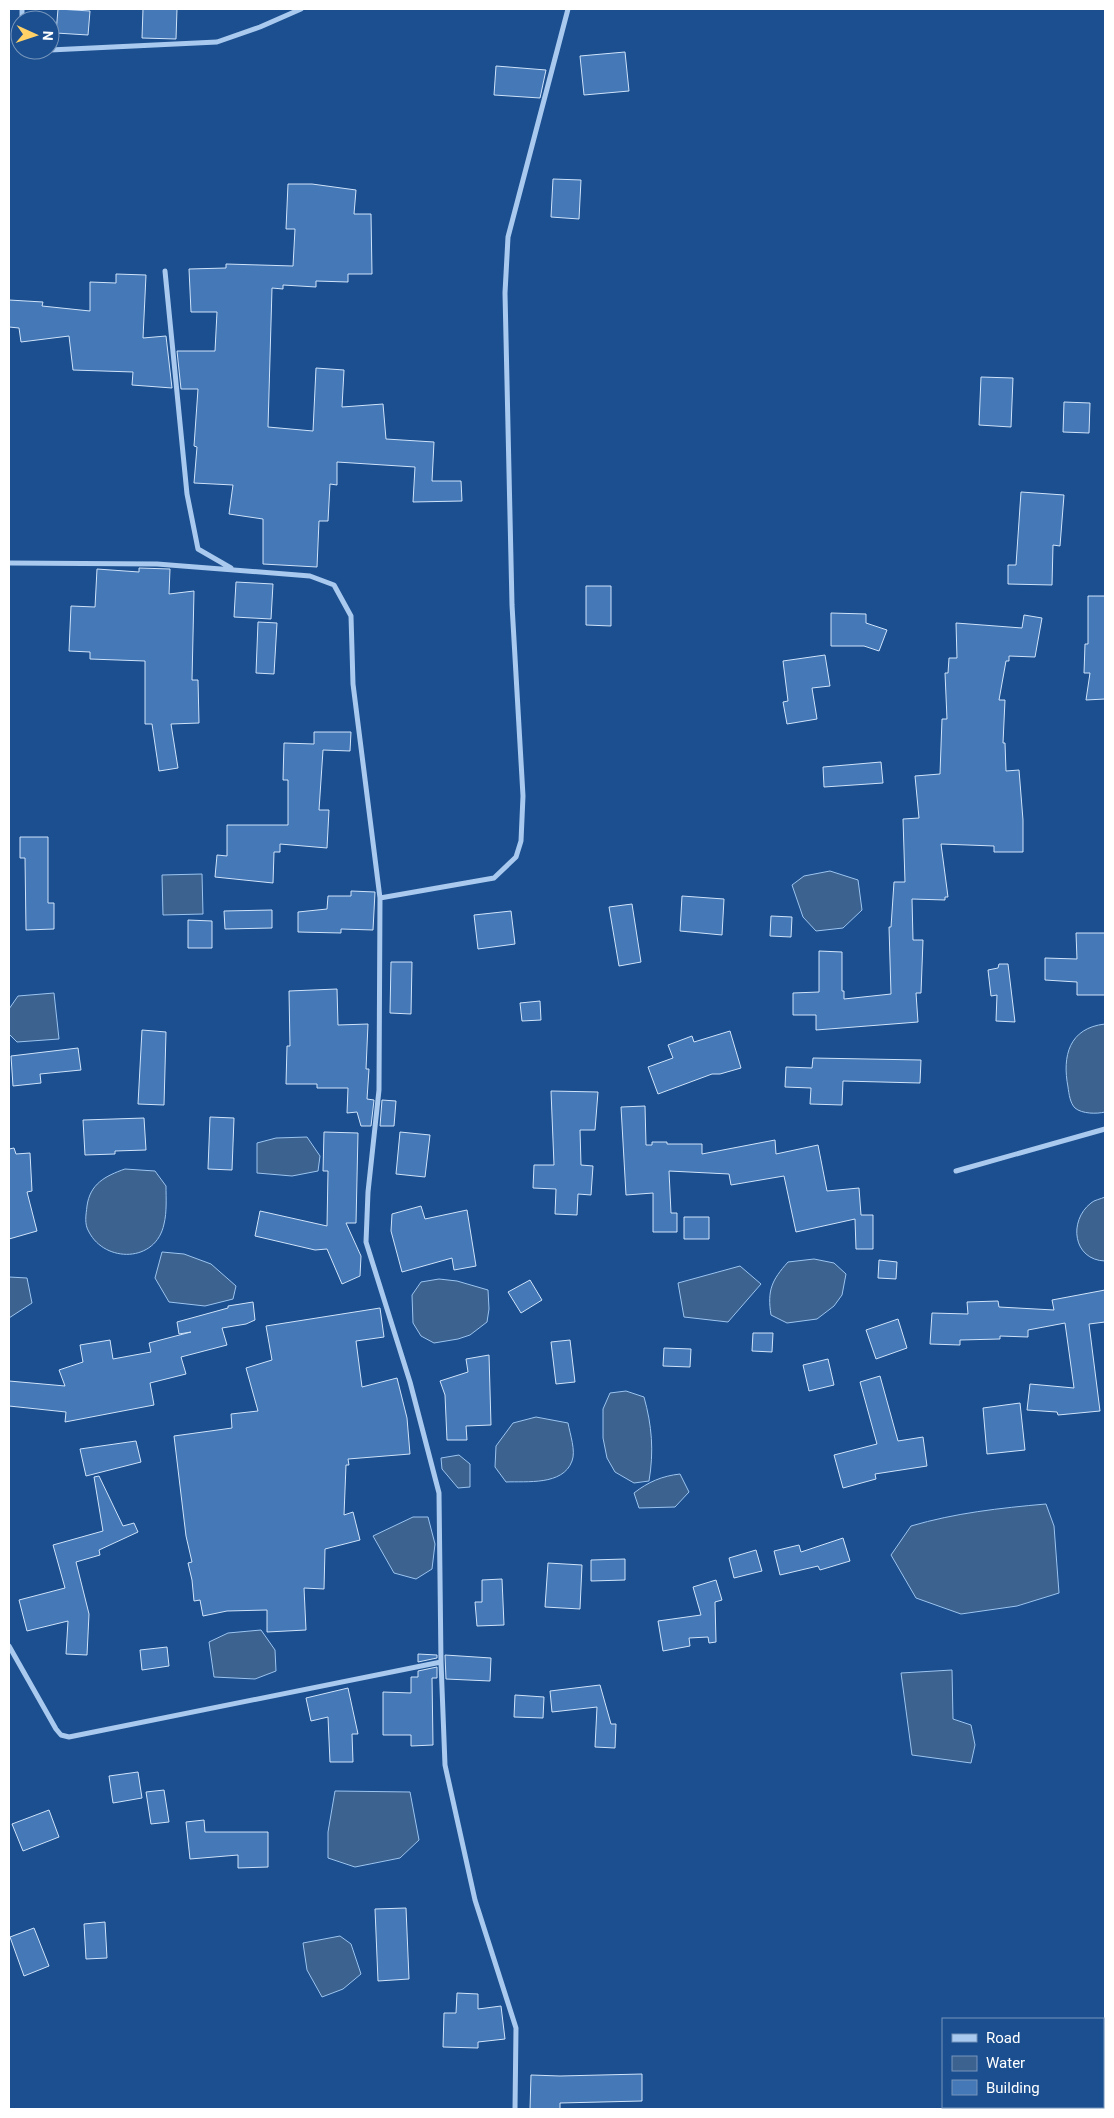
<svg xmlns="http://www.w3.org/2000/svg" width="1114" height="2118" font-family="Roboto,sans-serif">
<style>
.water{fill:#3c6290;stroke:#9cc4f0}
.building{fill:#4478b7;stroke:#cfe3fa}
.lines{fill:none;stroke-linecap:round;stroke-linejoin:round}
.street{stroke:#a9c9ee;stroke-width:5}
</style>
<rect width="100%" height="100%" fill="#1b4f8f"/>
<path class="water" d="M 830,871 L 858,880 L 862,910 L 843,928 L 816,931 L 803,917 L 792,885 L 804,876 Z
M 202,874 L 203,914 L 163,915 L 162,875 Z
M 54,993 L 59,1039 L 17,1042 L 9,1034 L 9,1009 L 18,996 Z
M 1105,1024 L 1105,1112 C 1097,1114 1082,1114 1075,1108 C 1070,1103 1069,1094 1068,1087 C 1062,1056 1069,1028 1105,1024 Z
M 307,1137 L 320,1156 L 318,1171 L 292,1176 L 257,1173 L 257,1143 L 276,1138 Z
M 125,1169 L 155,1171 L 166,1186 C 166,1198 167,1212 164,1224 C 156,1263 105,1263 89,1232 C 84,1224 86,1215 87,1206 C 90,1184 105,1176 125,1169 Z
M 1105,1197 L 1105,1261 C 1073,1260 1068,1221 1091,1203 C 1094,1200 1101,1199 1105,1197 Z
M 162,1252 L 184,1254 L 211,1264 L 236,1286 L 233,1299 L 205,1306 L 169,1302 L 155,1278 Z
M 814,1259 L 834,1263 L 846,1274 L 842,1295 L 834,1306 L 817,1319 L 787,1323 L 771,1315 C 767,1290 772,1280 788,1262 Z
M 740,1266 L 761,1284 L 728,1322 L 684,1317 L 678,1283 Z
M 9,1277 L 27,1278 L 32,1303 L 9,1318 Z
M 439,1279 L 457,1281 L 488,1290 L 489,1309 L 487,1322 L 470,1335 L 458,1339 L 434,1343 L 421,1336 L 413,1323 L 412,1295 L 421,1282 Z
M 626,1391 L 644,1397 C 652,1426 654,1451 649,1481 L 634,1483 L 615,1472 L 607,1458 L 603,1438 L 603,1409 L 610,1393 Z
M 536,1417 L 568,1423 C 570,1434 576,1451 572,1461 C 563,1486 526,1481 506,1482 L 495,1467 L 496,1446 L 513,1423 Z
M 459,1455 L 470,1464 L 470,1487 L 458,1488 L 442,1469 L 441,1458 Z
M 680,1474 L 689,1492 L 675,1507 L 639,1508 L 634,1493 C 648,1482 662,1476 680,1474 Z
M 1046,1504 L 1054,1526 L 1059,1593 L 1017,1606 L 961,1614 L 916,1598 L 891,1555 L 911,1526 C 955,1513 1000,1508 1046,1504 Z
M 413,1517 L 428,1517 L 435,1544 L 432,1569 L 416,1579 L 394,1573 L 373,1536 Z
M 261,1630 L 275,1650 L 276,1671 L 255,1679 L 214,1677 L 209,1642 L 228,1633 Z
M 952,1670 L 953,1719 L 971,1725 L 975,1745 L 971,1763 L 912,1755 L 901,1673 Z
M 335,1791 L 410,1792 L 419,1840 L 400,1858 L 355,1867 L 328,1858 L 328,1832 Z
M 340,1936 L 351,1944 L 361,1974 L 343,1989 L 322,1997 L 307,1970 L 303,1943 Z"/>
<path class="building" d="M 58,9 L 90,11 L 88,35 L 56,33 Z
M 143,9 L 177,9 L 176,39 L 142,38 Z
M 625,52 L 629,91 L 584,95 L 580,56 Z
M 496,66 L 546,70 L 540,98 L 494,95 Z
M 553,179 L 581,180 L 579,219 L 551,217 Z
M 288,184 L 312,184 L 356,190 L 354,214 L 371,214 L 372,274 L 348,274 L 348,282 L 316,281 L 316,287 L 283,285 L 283,289 L 272,288 L 268,427 L 313,431 L 316,368 L 344,370 L 342,407 L 383,404 L 386,439 L 434,442 L 432,481 L 461,481 L 462,501 L 413,502 L 415,467 L 337,462 L 337,485 L 330,484 L 328,521 L 319,521 L 317,567 L 263,564 L 263,519 L 229,514 L 233,485 L 194,483 L 197,447 L 194,446 L 198,389 L 181,389 L 177,351 L 215,351 L 217,312 L 191,312 L 189,269 L 226,268 L 226,264 L 293,266 L 295,229 L 286,229 Z
M 116,274 L 146,275 L 143,338 L 166,336 L 172,388 L 132,385 L 133,372 L 73,370 L 69,336 L 21,342 L 19,328 L 9,327 L 9,300 L 43,302 L 42,306 L 90,311 L 90,282 L 116,283 Z
M 981,377 L 1013,378 L 1011,427 L 979,425 Z
M 1064,402 L 1090,403 L 1089,433 L 1063,432 Z
M 1021,492 L 1064,495 L 1060,546 L 1053,545 L 1052,585 L 1008,584 L 1008,565 L 1016,565 Z
M 139,568 L 170,569 L 169,594 L 194,591 L 192,680 L 198,680 L 199,723 L 171,724 L 178,768 L 159,771 L 152,724 L 145,724 L 145,661 L 90,659 L 90,652 L 69,651 L 71,606 L 95,607 L 97,569 L 139,572 Z
M 236,582 L 273,584 L 271,619 L 234,617 Z
M 586,586 L 611,586 L 611,626 L 586,625 Z
M 1088,596 L 1105,596 L 1105,699 L 1086,700 L 1090,673 L 1084,673 L 1085,644 L 1088,644 Z
M 831,613 L 866,614 L 866,623 L 887,630 L 879,651 L 864,646 L 831,646 Z
M 1024,615 L 1042,618 L 1035,657 L 1009,656 L 1009,661 L 1006,661 L 999,700 L 1005,700 L 1003,743 L 1005,743 L 1006,771 L 1019,770 L 1023,820 L 1023,852 L 994,852 L 994,846 L 941,844 L 948,897 L 945,897 L 945,900 L 912,899 L 913,940 L 923,940 L 921,993 L 916,993 L 918,1022 L 816,1030 L 816,1015 L 793,1015 L 793,993 L 819,992 L 819,951 L 842,952 L 842,991 L 844,991 L 844,999 L 891,994 L 889,927 L 891,927 L 894,882 L 905,882 L 903,819 L 919,818 L 915,776 L 940,774 L 942,719 L 947,719 L 945,673 L 948,673 L 949,658 L 957,658 L 956,623 L 1022,628 Z
M 258,622 L 277,623 L 274,674 L 256,673 Z
M 825,655 L 830,686 L 812,688 L 817,719 L 787,724 L 783,702 L 788,701 L 783,661 Z
M 314,732 L 351,732 L 350,751 L 323,750 L 319,810 L 329,810 L 327,848 L 280,844 L 280,852 L 274,852 L 273,883 L 215,877 L 217,855 L 227,856 L 227,825 L 288,825 L 288,780 L 283,780 L 284,743 L 314,744 Z
M 881,762 L 883,783 L 824,787 L 823,767 Z
M 20,837 L 48,837 L 48,903 L 54,903 L 54,929 L 26,930 L 25,858 L 20,858 Z
M 351,891 L 375,892 L 373,930 L 341,929 L 341,933 L 298,932 L 298,912 L 327,909 L 328,896 L 351,896 Z
M 682,896 L 724,899 L 722,935 L 680,931 Z
M 632,904 L 641,962 L 619,966 L 609,907 Z
M 272,910 L 272,928 L 225,929 L 224,911 Z
M 511,911 L 515,944 L 478,949 L 474,915 Z
M 771,916 L 792,917 L 791,937 L 770,936 Z
M 188,920 L 212,921 L 212,948 L 188,948 Z
M 1076,933 L 1105,933 L 1105,995 L 1077,995 L 1077,982 L 1045,980 L 1045,958 L 1077,959 Z
M 391,962 L 412,962 L 411,1014 L 390,1013 Z
M 999,964 L 1008,964 L 1015,1022 L 996,1021 L 997,995 L 991,996 L 988,970 L 998,968 Z
M 337,989 L 338,1025 L 368,1024 L 366,1069 L 369,1069 L 367,1099 L 374,1100 L 371,1126 L 361,1126 L 357,1112 L 347,1113 L 348,1088 L 317,1088 L 317,1084 L 286,1084 L 287,1046 L 290,1046 L 289,991 Z
M 540,1001 L 541,1020 L 522,1021 L 520,1003 Z
M 142,1030 L 166,1032 L 164,1105 L 138,1104 Z
M 730,1031 L 741,1068 L 720,1074 L 712,1074 L 658,1094 L 648,1067 L 673,1058 L 668,1045 L 692,1036 L 694,1042 Z
M 78,1048 L 81,1070 L 40,1074 L 41,1083 L 13,1086 L 11,1056 Z
M 813,1058 L 921,1060 L 920,1083 L 843,1081 L 842,1105 L 810,1104 L 811,1088 L 785,1087 L 786,1067 L 812,1068 Z
M 551,1091 L 598,1092 L 595,1130 L 580,1130 L 581,1165 L 593,1166 L 591,1195 L 578,1194 L 577,1215 L 555,1214 L 556,1189 L 533,1188 L 534,1165 L 554,1165 Z
M 382,1100 L 396,1101 L 394,1126 L 380,1126 Z
M 645,1106 L 646,1145 L 652,1145 L 652,1142 L 667,1142 L 667,1144 L 702,1144 L 702,1154 L 775,1140 L 776,1154 L 818,1145 L 827,1191 L 859,1188 L 861,1215 L 873,1215 L 873,1249 L 856,1249 L 855,1219 L 796,1232 L 784,1176 L 731,1185 L 729,1174 L 669,1171 L 671,1213 L 677,1213 L 677,1232 L 653,1232 L 653,1193 L 626,1195 L 621,1107 Z
M 210,1117 L 234,1118 L 232,1170 L 208,1169 Z
M 144,1118 L 146,1150 L 115,1151 L 115,1154 L 85,1155 L 83,1120 Z
M 324,1132 L 358,1133 L 356,1223 L 346,1223 L 361,1256 L 360,1276 L 342,1284 L 327,1249 L 315,1250 L 255,1236 L 260,1211 L 327,1226 L 328,1171 L 323,1171 Z
M 400,1132 L 430,1135 L 425,1177 L 396,1174 Z
M 14,1148 L 16,1154 L 30,1153 L 32,1191 L 27,1192 L 37,1231 L 9,1239 L 9,1149 Z
M 421,1206 L 425,1219 L 467,1210 L 476,1266 L 454,1270 L 452,1258 L 402,1272 L 391,1231 L 392,1214 Z
M 684,1217 L 709,1217 L 709,1239 L 684,1239 Z
M 879,1260 L 897,1262 L 896,1279 L 878,1278 Z
M 530,1280 L 542,1300 L 521,1313 L 508,1292 Z
M 1105,1290 L 1105,1322 L 1089,1324 L 1100,1411 L 1058,1415 L 1057,1412 L 1027,1410 L 1030,1384 L 1074,1388 L 1065,1323 L 1028,1330 L 1028,1337 L 1000,1336 L 1000,1339 L 960,1340 L 960,1345 L 930,1344 L 932,1313 L 968,1314 L 967,1302 L 998,1301 L 999,1307 L 1054,1310 L 1052,1300 Z
M 253,1302 L 255,1320 L 246,1324 L 222,1328 L 227,1345 L 181,1357 L 186,1374 L 150,1383 L 154,1405 L 65,1422 L 66,1412 L 9,1406 L 9,1381 L 65,1386 L 59,1370 L 83,1362 L 80,1345 L 110,1340 L 113,1359 L 151,1352 L 149,1343 L 191,1332 L 179,1334 L 177,1322 L 228,1308 L 228,1306 Z
M 380,1308 L 384,1337 L 356,1341 L 362,1387 L 397,1378 L 407,1418 L 410,1454 L 348,1459 L 349,1465 L 346,1465 L 344,1515 L 353,1512 L 360,1540 L 325,1549 L 324,1589 L 304,1588 L 306,1630 L 267,1632 L 267,1610 L 227,1611 L 203,1616 L 200,1600 L 194,1601 L 192,1580 L 188,1563 L 192,1562 L 186,1536 L 174,1436 L 232,1428 L 231,1414 L 258,1411 L 246,1368 L 272,1360 L 266,1326 Z
M 898,1319 L 907,1348 L 876,1359 L 866,1330 Z
M 753,1333 L 773,1333 L 772,1352 L 752,1351 Z
M 570,1340 L 575,1382 L 556,1384 L 551,1342 Z
M 664,1348 L 691,1349 L 690,1367 L 663,1366 Z
M 489,1355 L 491,1425 L 466,1426 L 467,1440 L 447,1440 L 445,1395 L 440,1381 L 468,1372 L 466,1359 Z
M 828,1359 L 834,1385 L 809,1391 L 803,1365 Z
M 880,1376 L 898,1441 L 923,1437 L 927,1466 L 875,1474 L 876,1479 L 843,1488 L 834,1455 L 877,1444 L 860,1382 Z
M 1020,1403 L 1025,1450 L 987,1454 L 983,1408 Z
M 136,1441 L 141,1462 L 86,1476 L 80,1449 Z
M 99,1476 L 123,1526 L 134,1523 L 138,1532 L 99,1550 L 100,1555 L 76,1562 L 89,1614 L 87,1655 L 66,1654 L 68,1621 L 27,1631 L 19,1600 L 65,1588 L 53,1545 L 103,1531 L 94,1477 Z
M 843,1538 L 850,1561 L 820,1570 L 818,1566 L 780,1575 L 774,1551 L 799,1545 L 801,1552 Z
M 756,1550 L 762,1571 L 734,1578 L 729,1558 Z
M 625,1559 L 625,1580 L 591,1581 L 591,1560 Z
M 548,1563 L 582,1565 L 580,1609 L 545,1607 Z
M 502,1579 L 504,1625 L 477,1626 L 475,1602 L 482,1602 L 482,1580 Z
M 716,1580 L 722,1600 L 715,1602 L 716,1642 L 709,1643 L 708,1637 L 689,1638 L 690,1646 L 663,1651 L 658,1621 L 701,1615 L 693,1587 Z
M 167,1647 L 169,1666 L 142,1670 L 140,1650 Z
M 418,1654 L 437,1655 L 437,1658 L 418,1662 Z
M 445,1655 L 491,1658 L 490,1681 L 446,1679 Z
M 437,1667 L 437,1678 L 432,1678 L 433,1745 L 411,1746 L 411,1735 L 383,1735 L 383,1692 L 411,1693 L 411,1677 L 418,1677 L 418,1671 Z
M 600,1685 L 611,1724 L 616,1724 L 615,1748 L 595,1747 L 597,1707 L 552,1712 L 550,1691 Z
M 348,1688 L 358,1734 L 352,1734 L 353,1762 L 330,1762 L 328,1717 L 311,1721 L 306,1698 Z
M 515,1695 L 544,1697 L 543,1718 L 514,1717 Z
M 138,1772 L 142,1798 L 113,1803 L 109,1776 Z
M 164,1790 L 169,1822 L 151,1824 L 146,1792 Z
M 49,1810 L 59,1837 L 23,1851 L 12,1824 Z
M 204,1820 L 205,1832 L 268,1832 L 268,1867 L 238,1868 L 238,1855 L 190,1859 L 186,1822 Z
M 406,1908 L 409,1979 L 378,1981 L 375,1909 Z
M 105,1922 L 107,1958 L 86,1959 L 84,1924 Z
M 34,1928 L 49,1966 L 24,1976 L 10,1937 Z
M 457,1993 L 478,1994 L 478,2009 L 501,2006 L 505,2039 L 478,2042 L 478,2048 L 443,2047 L 444,2013 L 456,2013 Z
M 642,2074 L 642,2101 L 560,2103 L 560,2109 L 530,2109 L 531,2075 L 560,2076 Z"/>
<g class="lines">
<path class="street" d="M 22,9 L 22,20
M 22,50 L 45,50
M 50,50 L 217,42 L 260,27 L 301,9
M 165,271 L 187,494 L 198,549 L 231,568
M 9,563 L 157,564 L 310,576 L 334,585 L 351,616 L 353,684 L 380,898
M 956,1171 L 1105,1129
M 9,1646 L 56,1729 L 61,1735 L 69,1737 L 441,1662
M 515,2109 L 516,2028 L 475,1900 L 445,1765 L 441,1662 L 439,1493 L 410,1382 L 366,1242 L 368,1192 L 379,1090 L 380,898 L 494,878 L 516,857 L 521,841 L 523,796 L 512,605 L 505,293 L 508,237 L 568,9"/>
</g>
<rect width="1114" height="2118" fill="none" stroke="#ffffff" stroke-width="20"/>
<rect x="942" y="2018" width="162" height="90" fill="#1b4f8f" stroke="#7695bc"/>
<rect x="952" y="2034" width="25" height="8" fill="#a9c9ee" stroke="#7695bc"/>
<text x="986" y="2043" font-size="15" fill="#ffffff">Road</text>
<rect x="952" y="2056" width="25" height="15" fill="#3c6290" stroke="#7695bc"/>
<text x="986" y="2068" font-size="15" fill="#ffffff">Water</text>
<rect x="952" y="2080" width="25" height="15" fill="#4478b7" stroke="#7695bc"/>
<text x="986" y="2093" font-size="15" fill="#ffffff">Building</text>
<g transform="translate(35 35) rotate(93)"><circle r="24" fill="#1b4f8f" stroke="#7695bc"/>
<path d="M0-4L9 19L0 12L-9 19Z" fill="#ffd166"/>
<text y="-8" font-size="14" font-weight="bold" text-anchor="middle" fill="#ffffff">N</text>
</g>
</svg>
